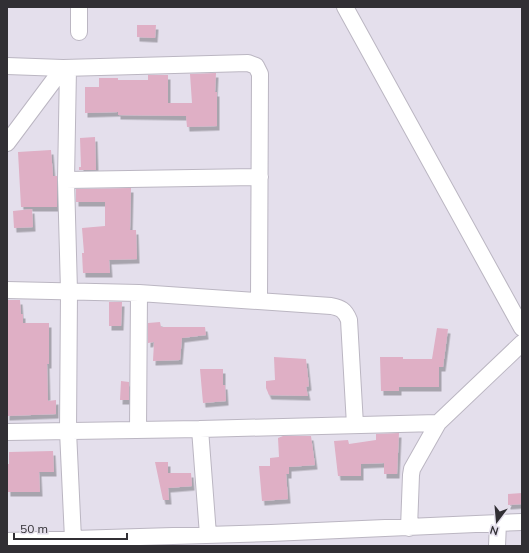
<svg xmlns="http://www.w3.org/2000/svg" width="529" height="553" font-family="Mulish,sans-serif">
<style>
.building{fill:#dfafc5;filter:url(#shadow)}
.lines{fill:none;stroke-linecap:round;stroke-linejoin:round}
.minor-casing{stroke:#bbb6c2;stroke-width:18}
.minor{stroke:#fff;stroke-width:16}
</style>
<defs>
<filter id="shadow"><feDropShadow dx="2.5" dy="4.5" stdDeviation="0" flood-color="#0004"/></filter>
</defs>
<rect width="100%" height="100%" fill="#e4dfec"/>
<path class="building" d="M 137,25 L 156,25 L 155,38 L 137,37 Z
M 216,73 L 215,92 L 217,92 L 217,126 L 187,127 L 186,116 L 118,115 L 118,112 L 85,113 L 85,87 L 99,87 L 99,78 L 118,78 L 118,80 L 148,80 L 148,75 L 168,75 L 168,103 L 192,103 L 190,74 Z
M 95,137 L 96,170 L 79,170 L 79,167 L 81,167 L 80,138 Z
M 51,150 L 53,176 L 57,176 L 57,207 L 21,207 L 18,152 Z
M 131,188 L 130,230 L 136,230 L 137,259 L 109,260 L 110,273 L 83,273 L 82,253 L 84,253 L 82,228 L 105,226 L 105,202 L 76,202 L 76,189 Z
M 32,209 L 33,227 L 14,228 L 13,211 Z
M 7,300 L 20,300 L 21,314 L 23,314 L 23,323 L 49,323 L 49,364 L 47,364 L 48,401 L 56,400 L 56,414 L 7,416 L 8,368 L 7,368 Z
M 109,302 L 122,302 L 121,326 L 109,326 Z
M 160,322 L 161,327 L 205,327 L 206,335 L 182,338 L 180,360 L 153,361 L 154,342 L 148,343 L 148,323 Z
M 437,328 L 448,329 L 443,367 L 439,367 L 439,387 L 399,387 L 399,391 L 381,391 L 380,357 L 403,357 L 403,359 L 432,359 Z
M 274,357 L 306,359 L 309,386 L 306,387 L 308,396 L 269,395 L 266,388 L 266,381 L 275,380 Z
M 200,369 L 223,369 L 223,385 L 225,385 L 226,401 L 203,403 Z
M 121,381 L 129,382 L 129,400 L 120,400 Z
M 399,433 L 397,474 L 384,474 L 384,463 L 361,464 L 361,476 L 338,476 L 334,441 L 348,440 L 349,444 L 376,440 L 376,434 Z
M 283,436 L 311,436 L 315,465 L 289,467 L 289,474 L 286,474 L 288,499 L 262,501 L 259,466 L 270,466 L 270,458 L 279,457 L 278,438 Z
M 53,451 L 54,472 L 39,472 L 40,492 L 8,492 L 7,464 L 9,464 L 9,452 Z
M 155,462 L 168,462 L 168,473 L 191,473 L 192,486 L 168,488 L 169,500 L 163,500 Z
M 522,493 L 522,504 L 508,505 L 508,494 Z"/>
<g class="lines">
<defs>
<path id="minor" d="M 345,7 L 522,328
M 79,32 L 79,7
M 7,66 L 63,68 L 248,63 L 256,66 L 260,74 L 259,301
M 68,68 L 66,180 L 69,291 L 68,431 L 73,539
M 7,143 L 63,68
M 66,180 L 260,177
M 7,290 L 139,293 L 331,306 C 341,308 345,310 349,320 L 355,425
M 138,429 L 139,293
M 200,429 L 208,535
M 7,432 L 200,429 L 438,423
M 409,528 L 411,475 L 412,469 L 438,423 L 522,343
M 7,541 L 271,533 L 522,522
M 497,546 L 498,523"/>
</defs>
<use href="#minor" class="minor-casing"/>
<use href="#minor" class="minor"/>
</g>
<rect width="529" height="553" fill="none" stroke="#312f34" stroke-width="16"/>
<g transform="translate(497 521) rotate(196)" stroke="#e4dfec" stroke-width="3" paint-order="stroke">
<path d="M0-3L7 15L0 10L-7 15Z" fill="#312f34"/>
<text y="-6" font-size="11" font-weight="bold" text-anchor="middle" fill="#312f34">N</text>
</g>
<path d="M14 533v6h113v-6" fill="none" stroke="#312f34" stroke-width="2"/>
<text x="20" y="533" font-size="12" fill="#312f34" stroke="#e4dfec" stroke-width="3" paint-order="stroke">50 m</text>
</svg>
